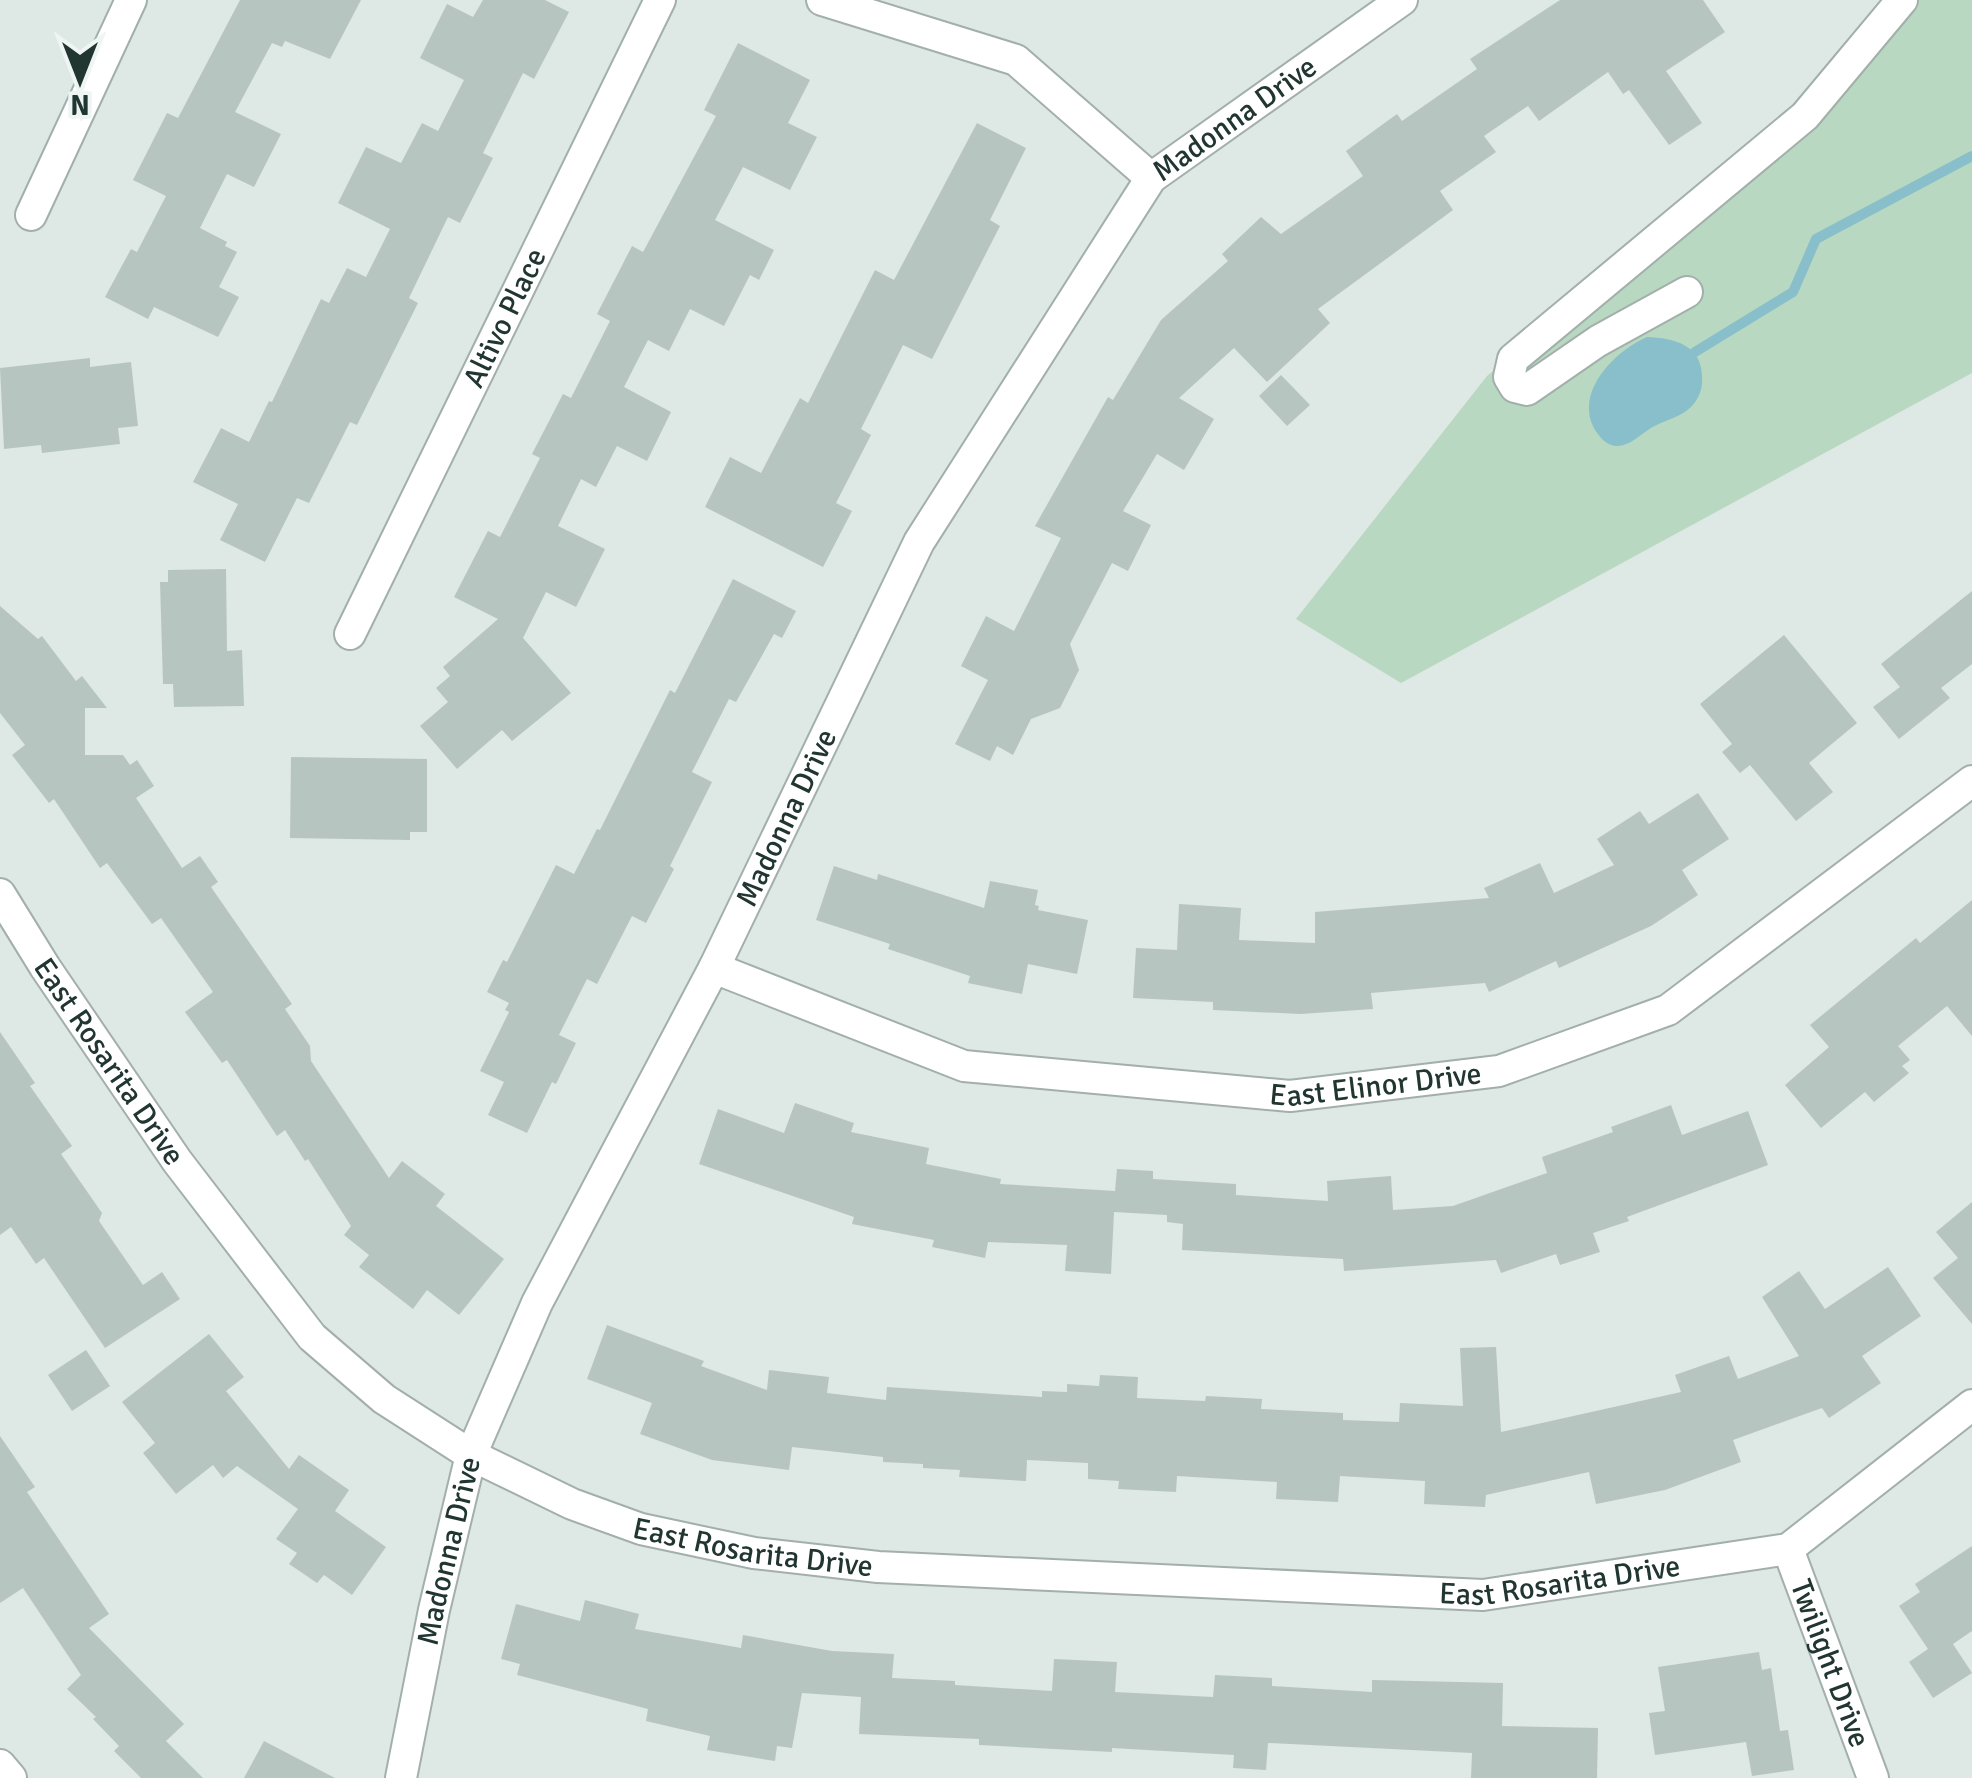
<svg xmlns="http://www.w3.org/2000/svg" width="1972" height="1778" font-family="Signika,sans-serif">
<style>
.green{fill:#b8d8c1}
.water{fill:#89bfca}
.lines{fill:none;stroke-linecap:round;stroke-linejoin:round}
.stream{stroke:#89bfca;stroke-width:10}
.building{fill:#b7c5c0}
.minor-casing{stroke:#a2afab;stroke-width:34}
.minor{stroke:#fff;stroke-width:30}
.labels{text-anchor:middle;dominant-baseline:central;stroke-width:10;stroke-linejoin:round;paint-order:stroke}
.street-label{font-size:30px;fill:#213631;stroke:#eef5f2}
</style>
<rect width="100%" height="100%" fill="#dee8e4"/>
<path class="green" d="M 1893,0 L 1972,0 L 1972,373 L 1401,683 L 1296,619 L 1487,376 L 1804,111 Z"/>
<path class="water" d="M 1647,337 C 1674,338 1702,345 1702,377 C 1703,388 1699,398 1692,406 C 1682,417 1664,420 1651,428 C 1641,434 1630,446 1617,446 C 1609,446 1602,440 1598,434 C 1570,396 1614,351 1647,337 Z"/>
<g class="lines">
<path class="stream" d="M 1695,352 L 1793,292 L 1816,239 L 1972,156"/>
</g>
<path class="building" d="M 240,0 L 361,0 L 330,59 L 285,41 L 282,47 L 272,43 L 235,112 L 281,134 L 254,187 L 227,174 L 200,228 L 227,242 L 225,246 L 237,252 L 219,287 L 239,297 L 218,337 L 154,307 L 148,319 L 105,297 L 131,249 L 137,252 L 166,196 L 133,180 L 167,113 L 178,118 Z
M 483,0 L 545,0 L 569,12 L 534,79 L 523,73 L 483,153 L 493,158 L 460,223 L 448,217 L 409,298 L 418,303 L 357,425 L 350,422 L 309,503 L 297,498 L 265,562 L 220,540 L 238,504 L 193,482 L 221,428 L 249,442 L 269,401 L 272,402 L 321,299 L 329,303 L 347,268 L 366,277 L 390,229 L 338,203 L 366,147 L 401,163 L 422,123 L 438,131 L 464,80 L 420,58 L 447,4 L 473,17 Z
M 1560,0 L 1703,0 L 1725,32 L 1666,71 L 1702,123 L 1669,145 L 1629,90 L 1623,94 L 1608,72 L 1539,121 L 1528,106 L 1484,136 L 1496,152 L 1440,191 L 1453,210 L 1318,309 L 1330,323 L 1267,382 L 1234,348 L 1179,398 L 1214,419 L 1184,470 L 1157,454 L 1123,511 L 1151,525 L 1128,571 L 1112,563 L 1070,644 L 1079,670 L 1060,708 L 1031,719 L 1013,755 L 997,746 L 990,761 L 955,744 L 988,680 L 961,666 L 986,616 L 1014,631 L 1061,538 L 1035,526 L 1108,397 L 1113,400 L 1161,320 L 1228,261 L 1222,254 L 1261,217 L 1281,234 L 1363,176 L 1346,151 L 1397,114 L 1402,121 L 1477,69 L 1470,59 Z
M 738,43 L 810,80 L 788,123 L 817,137 L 790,190 L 743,167 L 715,220 L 774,250 L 759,280 L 750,275 L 724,326 L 690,309 L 669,351 L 648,340 L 624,387 L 671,412 L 647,461 L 617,446 L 596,487 L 581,479 L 558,526 L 605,549 L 576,607 L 546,592 L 523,638 L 571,693 L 512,741 L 502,730 L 457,769 L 420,726 L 448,702 L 436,688 L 450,676 L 443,667 L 498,619 L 454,597 L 488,531 L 500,537 L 540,458 L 532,454 L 563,394 L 571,398 L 610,321 L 597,314 L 632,246 L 643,252 L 716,116 L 704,110 Z
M 977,123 L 1026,148 L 990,220 L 1000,226 L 932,359 L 903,345 L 861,429 L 871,435 L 836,503 L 852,511 L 823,567 L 705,507 L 730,457 L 761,473 L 800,398 L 808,403 L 875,270 L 894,280 Z
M 90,358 L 90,367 L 131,362 L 138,426 L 118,428 L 120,444 L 42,453 L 41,445 L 4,449 L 0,368 Z
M 1281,375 L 1310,405 L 1287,426 L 1259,396 Z
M 226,569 L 227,651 L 242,650 L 244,706 L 174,707 L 173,684 L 163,684 L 160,582 L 168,582 L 168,570 Z
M 733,579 L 796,611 L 782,638 L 774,634 L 736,702 L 729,699 L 692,772 L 712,782 L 670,866 L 674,869 L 646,923 L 632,916 L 597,984 L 587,979 L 559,1035 L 576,1043 L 556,1084 L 552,1082 L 527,1133 L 488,1115 L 504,1082 L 480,1071 L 509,1012 L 505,1010 L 509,1003 L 487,992 L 503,960 L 507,962 L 556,865 L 574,874 L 597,829 L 600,830 L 670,690 L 675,693 Z
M 1972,591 L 1972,664 L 1941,688 L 1950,698 L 1899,739 L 1873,707 L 1900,687 L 1881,664 Z
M 0,606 L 38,639 L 42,636 L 76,681 L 82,676 L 107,708 L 85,708 L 85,755 L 123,755 L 130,765 L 137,760 L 154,786 L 136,798 L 182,868 L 200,856 L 218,882 L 211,887 L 292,1004 L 285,1009 L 310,1046 L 311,1061 L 389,1178 L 402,1161 L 445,1194 L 436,1206 L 504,1259 L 459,1315 L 427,1290 L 413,1309 L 359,1267 L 369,1255 L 344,1235 L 351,1226 L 308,1159 L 305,1161 L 285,1130 L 277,1136 L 227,1060 L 222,1063 L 185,1012 L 213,992 L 161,918 L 152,924 L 107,863 L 100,868 L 54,799 L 49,803 L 12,755 L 25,745 L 0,713 Z
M 1784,635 L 1857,723 L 1809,763 L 1833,792 L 1796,821 L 1750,765 L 1740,773 L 1722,752 L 1732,744 L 1700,704 Z
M 291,757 L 427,759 L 427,832 L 410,832 L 410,840 L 290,838 Z
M 1698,793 L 1729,839 L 1682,870 L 1698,895 L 1651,926 L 1559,968 L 1556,961 L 1489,992 L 1485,983 L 1371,993 L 1373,1009 L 1301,1014 L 1213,1010 L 1213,1002 L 1133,998 L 1136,948 L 1177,950 L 1179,904 L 1241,908 L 1239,940 L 1315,943 L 1315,912 L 1489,898 L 1484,888 L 1540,863 L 1554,893 L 1614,865 L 1597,839 L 1640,811 L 1649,824 Z
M 834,866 L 877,880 L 878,874 L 984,908 L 990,881 L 1038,890 L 1035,905 L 1039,906 L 1038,910 L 1088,920 L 1077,974 L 1028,964 L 1022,994 L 968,983 L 970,976 L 888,949 L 890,944 L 816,920 Z
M 1972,900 L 1972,1036 L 1947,1006 L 1898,1046 L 1910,1060 L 1902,1066 L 1909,1073 L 1874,1102 L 1865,1092 L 1821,1128 L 1785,1085 L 1829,1047 L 1810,1025 L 1916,938 L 1920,943 Z
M 0,1032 L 35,1083 L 30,1086 L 72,1146 L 61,1154 L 102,1213 L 99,1221 L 143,1285 L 162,1272 L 180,1299 L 105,1348 L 44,1258 L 36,1264 L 11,1227 L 0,1235 Z
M 795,1103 L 854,1123 L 851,1132 L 929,1148 L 926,1164 L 1001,1179 L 1000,1184 L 1115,1191 L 1117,1169 L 1153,1171 L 1153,1179 L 1236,1184 L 1236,1195 L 1328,1201 L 1327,1181 L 1391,1176 L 1393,1210 L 1453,1206 L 1547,1173 L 1542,1157 L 1613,1132 L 1611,1127 L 1671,1105 L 1682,1135 L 1748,1111 L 1768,1165 L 1627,1217 L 1629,1221 L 1593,1233 L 1600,1252 L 1560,1265 L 1556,1254 L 1501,1273 L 1496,1260 L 1344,1271 L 1343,1259 L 1182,1250 L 1183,1224 L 1167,1222 L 1167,1215 L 1114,1212 L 1111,1274 L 1065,1271 L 1067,1245 L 988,1242 L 985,1258 L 932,1247 L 934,1240 L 852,1224 L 854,1217 L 699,1164 L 718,1109 L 784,1133 Z
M 1972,1202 L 1972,1324 L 1933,1278 L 1958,1258 L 1936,1232 Z
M 1888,1267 L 1921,1316 L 1862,1356 L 1881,1383 L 1829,1418 L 1822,1408 L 1733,1440 L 1741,1462 L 1665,1490 L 1596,1504 L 1589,1472 L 1486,1495 L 1485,1507 L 1424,1504 L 1425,1481 L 1340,1476 L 1338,1502 L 1276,1499 L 1277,1482 L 1177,1476 L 1176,1492 L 1118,1489 L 1119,1481 L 1088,1479 L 1088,1463 L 1027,1460 L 1026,1481 L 959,1477 L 960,1470 L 923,1468 L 923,1464 L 883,1462 L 883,1457 L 792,1447 L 789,1470 L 712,1460 L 640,1434 L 652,1403 L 587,1379 L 607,1325 L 704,1361 L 701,1366 L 767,1390 L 769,1370 L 829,1377 L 827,1393 L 886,1400 L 887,1387 L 1042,1397 L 1042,1391 L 1067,1392 L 1067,1384 L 1099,1386 L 1100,1375 L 1138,1377 L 1137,1398 L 1205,1401 L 1206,1396 L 1262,1399 L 1261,1409 L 1343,1413 L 1343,1420 L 1399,1422 L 1400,1403 L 1463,1406 L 1460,1348 L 1496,1347 L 1501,1432 L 1681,1392 L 1675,1375 L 1729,1356 L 1738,1379 L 1799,1356 L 1762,1297 L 1799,1271 L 1825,1309 Z
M 209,1334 L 244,1377 L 226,1391 L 289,1469 L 299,1455 L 349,1490 L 335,1511 L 386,1547 L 352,1595 L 324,1575 L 317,1583 L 289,1564 L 297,1553 L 276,1539 L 298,1509 L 237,1466 L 223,1478 L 213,1465 L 176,1494 L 143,1453 L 155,1443 L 122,1402 Z
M 86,1350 L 110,1386 L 72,1411 L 48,1375 Z
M 0,1436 L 35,1487 L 27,1492 L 109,1614 L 89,1628 L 184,1724 L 166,1741 L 203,1778 L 141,1778 L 114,1751 L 119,1746 L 93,1719 L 96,1717 L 67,1689 L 81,1675 L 23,1588 L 0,1603 Z
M 1972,1546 L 1972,1631 L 1953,1644 L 1972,1673 L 1933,1698 L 1909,1662 L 1928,1649 L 1899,1606 L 1920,1592 L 1915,1584 Z
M 585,1600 L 639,1614 L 635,1629 L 741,1648 L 743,1635 L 832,1651 L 894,1654 L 892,1678 L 955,1681 L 955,1685 L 1052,1691 L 1054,1659 L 1117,1662 L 1115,1692 L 1213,1697 L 1215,1675 L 1272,1678 L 1272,1686 L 1372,1692 L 1372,1680 L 1503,1683 L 1502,1726 L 1598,1728 L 1597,1778 L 1471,1778 L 1472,1753 L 1268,1743 L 1266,1770 L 1233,1768 L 1234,1755 L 1112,1748 L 1112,1752 L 979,1745 L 979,1739 L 859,1734 L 861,1697 L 802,1693 L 792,1748 L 777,1746 L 775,1761 L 707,1750 L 710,1736 L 646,1721 L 648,1709 L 517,1675 L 520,1664 L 501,1659 L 516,1604 L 580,1621 Z
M 1759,1652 L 1762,1670 L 1771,1668 L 1780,1731 L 1788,1730 L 1794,1770 L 1752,1776 L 1746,1742 L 1655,1755 L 1649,1713 L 1665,1711 L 1658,1667 Z
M 264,1741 L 335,1778 L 244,1778 Z"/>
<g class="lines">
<defs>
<g id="minor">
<path d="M 822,0 L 1016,60 L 1151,178"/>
<path d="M 31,215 L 131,0"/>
<path d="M 1687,292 L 1598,341 L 1527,390 L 1515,387 L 1509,377 L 1513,359 L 1805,116 L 1902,0"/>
<path id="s1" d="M 350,634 L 660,0"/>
<path id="s2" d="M 0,894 L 45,967 L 177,1161 L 312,1337 L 384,1399 L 471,1455 L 572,1504 L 641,1529 L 754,1553 L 878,1567 L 1483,1595 L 1788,1549 L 1972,1405"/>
<path id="s3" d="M 714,968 L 964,1066 L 1290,1096 L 1499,1071 L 1668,1010 L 1972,781"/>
<path id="s4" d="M 1788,1549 L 1873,1778"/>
<path d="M 0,1765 L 11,1778"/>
<path id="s5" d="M 401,1778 L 434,1610 L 471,1455 L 537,1303 L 714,968 L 919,542 L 1151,178 L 1402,0"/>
</g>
</defs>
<use href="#minor" class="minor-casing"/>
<use href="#minor" class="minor"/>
</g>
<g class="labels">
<g class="street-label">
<text stroke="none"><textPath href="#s5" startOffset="1882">Madonna Drive</textPath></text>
<text stroke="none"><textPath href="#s1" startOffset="352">Altivo Place</textPath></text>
<text stroke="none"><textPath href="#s5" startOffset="1042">Madonna Drive</textPath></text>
<text stroke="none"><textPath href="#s2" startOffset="200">East Rosarita Drive</textPath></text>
<text stroke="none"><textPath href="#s3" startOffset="682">East Elinor Drive</textPath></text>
<text stroke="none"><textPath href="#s2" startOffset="1040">East Rosarita Drive</textPath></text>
<text stroke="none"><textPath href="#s5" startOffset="232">Madonna Drive</textPath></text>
<text stroke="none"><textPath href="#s2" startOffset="1850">East Rosarita Drive</textPath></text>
<text stroke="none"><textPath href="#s4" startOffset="122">Twilight Drive</textPath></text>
</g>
</g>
<g transform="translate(80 80) rotate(180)" stroke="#eef5f2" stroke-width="8" paint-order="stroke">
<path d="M0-8L18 38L0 25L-18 38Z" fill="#213631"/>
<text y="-15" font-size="28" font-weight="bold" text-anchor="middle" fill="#213631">N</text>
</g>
</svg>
